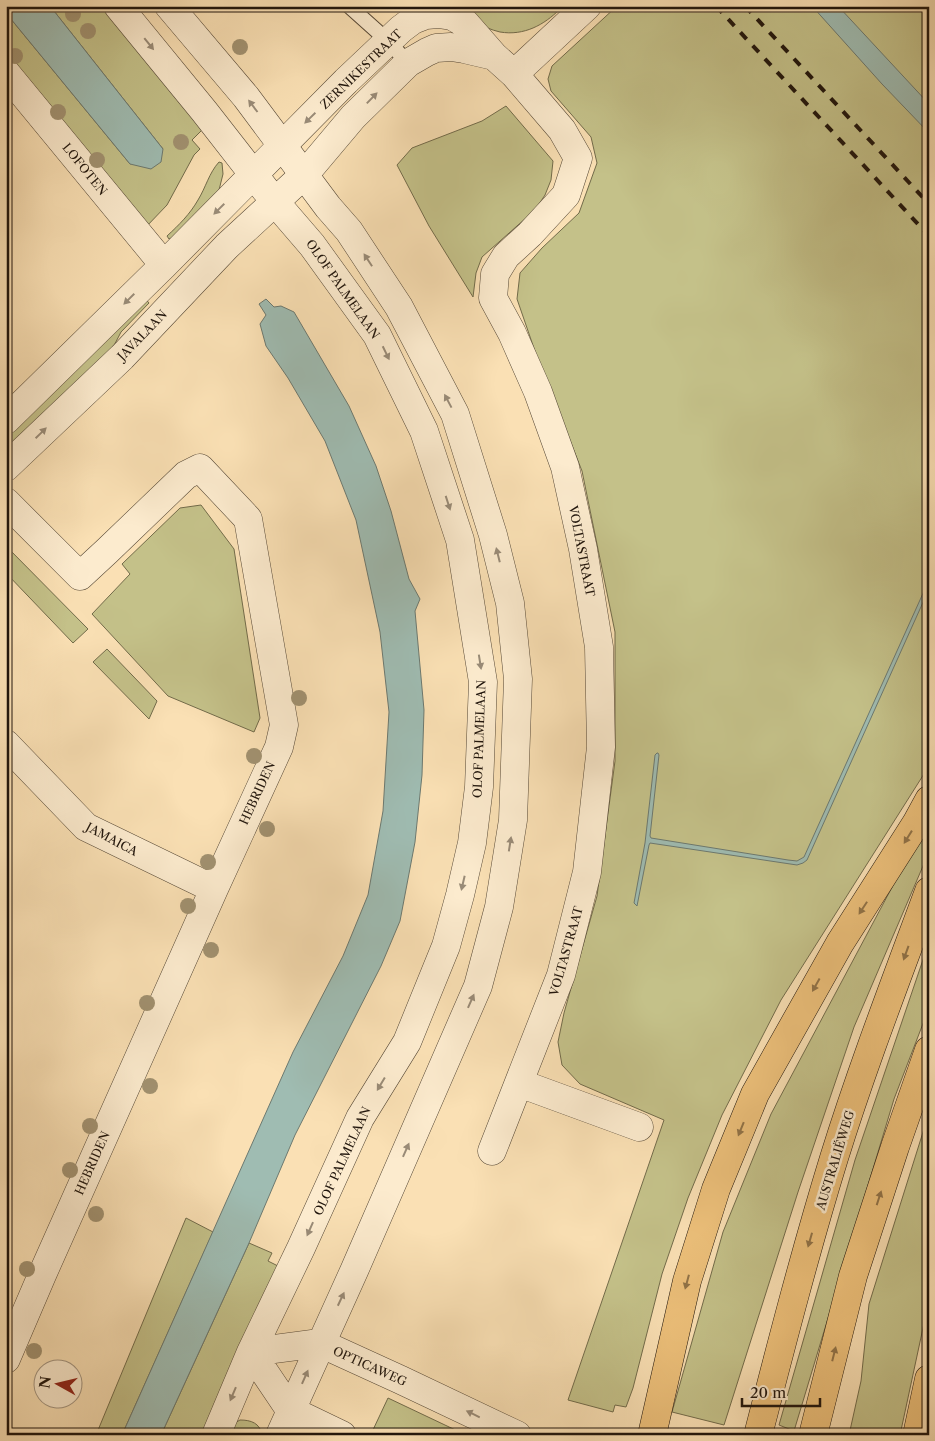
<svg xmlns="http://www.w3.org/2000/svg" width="935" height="1441" font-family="'Libre Caslon Text',serif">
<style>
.green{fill:#c4c189;stroke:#726b4a}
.water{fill:#9fbcb2;stroke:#6c7970}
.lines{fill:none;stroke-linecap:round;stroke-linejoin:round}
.service-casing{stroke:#564836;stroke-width:16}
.minor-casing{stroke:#564836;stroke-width:29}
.tertiary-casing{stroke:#564836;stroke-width:29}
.primary-casing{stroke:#20150c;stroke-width:29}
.service{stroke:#fcebce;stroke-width:14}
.minor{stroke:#fcebce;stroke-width:28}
.tertiary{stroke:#fcebce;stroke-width:28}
.primary{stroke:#edc07a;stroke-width:28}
.rail{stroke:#20150c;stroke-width:4;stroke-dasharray:9 9;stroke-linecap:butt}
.tree{fill:#a19170}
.oneway{fill:#998b77}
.oneway2{fill:#917348}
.labels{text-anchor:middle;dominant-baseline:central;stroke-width:5;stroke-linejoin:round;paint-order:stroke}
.street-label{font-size:12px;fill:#20150c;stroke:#fcebce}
</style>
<rect width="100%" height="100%" fill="#fae0b4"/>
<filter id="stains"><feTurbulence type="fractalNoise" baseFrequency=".004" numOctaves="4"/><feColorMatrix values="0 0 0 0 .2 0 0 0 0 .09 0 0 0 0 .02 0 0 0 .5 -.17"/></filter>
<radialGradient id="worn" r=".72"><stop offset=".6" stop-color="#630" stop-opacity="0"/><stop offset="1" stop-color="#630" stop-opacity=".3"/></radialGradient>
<path class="green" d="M 50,6 L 103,6 L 204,128 L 192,140 L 200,149 L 194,155 L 167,205 L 145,228 L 6,58 L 6,13 L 130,164 L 163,149 Z
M 434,6 L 558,6 L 560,9 C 544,25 524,36 500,32 C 491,30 483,26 474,22 C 461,17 447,12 434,6 Z
M 617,6 L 929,6 L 929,766 L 781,1000 L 722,1115 L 688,1198 L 662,1274 L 633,1388 L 626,1407 L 615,1405 L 613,1412 L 568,1400 L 664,1120 L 580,1084 L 562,1065 L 558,1042 L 564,1013 L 597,896 L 615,761 L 615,632 L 582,471 L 537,357 L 517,299 L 520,273 L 542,248 L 579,213 L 597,163 L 591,137 L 551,91 L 548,79 L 552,66 Z
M 506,106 L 553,161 L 551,180 L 545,195 L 535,210 L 482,257 L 476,273 L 473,297 L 429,226 L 397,165 L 412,148 L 482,121 Z
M 219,162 L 222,163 L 223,174 L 219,190 L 176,236 L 169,239 L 167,236 C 179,225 190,214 198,200 C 206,187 209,173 219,162 Z
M 143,296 L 149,303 L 121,332 L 106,361 L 6,458 L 6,430 Z
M 201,505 L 234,549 L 260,718 L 254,732 L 168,696 L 92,614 L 130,574 L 122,564 L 180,508 Z
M 6,546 L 88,629 L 73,643 L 6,573 Z
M 107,649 L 157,701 L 149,719 L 93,662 Z
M 929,818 L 929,852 L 854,1027 L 798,1192 L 724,1425 L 672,1412 L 723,1232 L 771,1114 Z
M 929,942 L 929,1008 L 894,1099 L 794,1431 L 779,1425 L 855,1160 Z
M 929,1113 L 929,1300 L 900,1435 L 849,1435 L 861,1381 L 869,1304 Z
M 186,1218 L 213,1232 L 122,1435 L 96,1435 Z
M 249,1243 L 272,1253 L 268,1261 L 280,1267 L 204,1435 L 161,1435 Z
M 388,1398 L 466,1435 L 407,1435 L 372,1432 Z
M 240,1420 C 251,1420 260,1423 262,1435 L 226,1435 L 229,1426 Z"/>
<path class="water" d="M 6,6 L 50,6 L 163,149 L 161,162 L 151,169 L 130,164 L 6,13 Z
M 812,6 L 838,6 L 929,104 L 929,133 L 882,84 Z
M 266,299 L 274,307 L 281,306 L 294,312 L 349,406 L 376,466 L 391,511 L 409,579 L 420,599 L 415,611 L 424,710 L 422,775 L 415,842 L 400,921 L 381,966 L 295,1135 L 249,1243 L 161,1435 L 122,1435 L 293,1052 L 343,956 L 368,895 L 383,811 L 389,712 L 380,632 L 356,520 L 325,441 L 288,378 L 266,346 L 260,324 L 266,315 L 259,304 Z
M 929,580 L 929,589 L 807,860 L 803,863 L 797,865 L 650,843 L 649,845 L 637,906 L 634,903 L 645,843 L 655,755 L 657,753 L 658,753 L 659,755 L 650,836 L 651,838 L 788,860 L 797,861 L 804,857 Z"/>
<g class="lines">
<defs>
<path id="service" d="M 349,6 L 388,41 L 408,63"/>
<path id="minor" d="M 6,73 L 164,265
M 6,420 L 164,265 L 346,81 L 401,29 L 413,20 L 426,15 L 438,14 L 452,16 L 466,24 L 494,56 L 514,74 L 587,6
M 6,467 L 122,357 L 227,246 L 305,174 L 353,117 L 408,63 L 427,52 L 436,48 L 451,47 L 464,49 L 494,56
M 6,502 L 80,576 L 107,551 L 186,475 L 200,468 L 248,519 L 284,725 L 279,747 L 214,889 L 42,1275 L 6,1359
M 6,744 L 86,827 L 214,889
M 519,1083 L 639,1127
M 492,1151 L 561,975 L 587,872 L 601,747 L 599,647 L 583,549 L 565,467 L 538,392 L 512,333 L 493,298 L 495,274 L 506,256 L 530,234 L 566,195 L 578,158 L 562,130 L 514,74"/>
<path id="tertiary" d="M 118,6 L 204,111 L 275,202 L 312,245 L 377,335 L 424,431 L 460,540 L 483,682 L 479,787 L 472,843 L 460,895 L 446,946 L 407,1042 L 360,1118 L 301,1248 L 251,1352 L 216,1435
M 169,6 L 246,97 L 328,207 L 349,231 L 399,307 L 455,414 L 493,535 L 510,603 L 518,679 L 513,820 L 499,907 L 478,986 L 354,1271 L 280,1435
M 251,1352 L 320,1343 L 401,1380 L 517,1435
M 251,1352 L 290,1410 L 342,1435"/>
<path id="primary" d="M 652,1435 L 687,1281 L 716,1189 L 755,1094 L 840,943 L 917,822 L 929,800
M 758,1435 C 782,1342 806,1249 834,1158 C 862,1068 896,980 929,891
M 813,1435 L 853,1276 L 895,1147 L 929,1050
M 917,1435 L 929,1379"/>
</defs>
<use href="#service" class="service-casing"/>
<use href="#minor" class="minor-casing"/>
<use href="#tertiary" class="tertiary-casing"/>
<use href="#primary" class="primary-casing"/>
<use href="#service" class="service"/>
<use href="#minor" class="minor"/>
<use href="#tertiary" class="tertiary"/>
<use href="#primary" class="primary"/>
<path class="rail" d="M 716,6 L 929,236
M 745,6 L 929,204"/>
</g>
<g class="tree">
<circle cx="73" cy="14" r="8"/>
<circle cx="88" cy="31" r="8"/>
<circle cx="240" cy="47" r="8"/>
<circle cx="15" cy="56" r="8"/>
<circle cx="58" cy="112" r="8"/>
<circle cx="181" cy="142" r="8"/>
<circle cx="97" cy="160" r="8"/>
<circle cx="299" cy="698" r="8"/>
<circle cx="254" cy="756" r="8"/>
<circle cx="267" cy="829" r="8"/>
<circle cx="208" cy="862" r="8"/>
<circle cx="188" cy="906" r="8"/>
<circle cx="211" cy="950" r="8"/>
<circle cx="147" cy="1003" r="8"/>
<circle cx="150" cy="1086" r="8"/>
<circle cx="90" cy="1126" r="8"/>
<circle cx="70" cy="1170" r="8"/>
<circle cx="96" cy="1214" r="8"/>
<circle cx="27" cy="1269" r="8"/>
<circle cx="34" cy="1351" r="8"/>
</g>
<defs><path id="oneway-solid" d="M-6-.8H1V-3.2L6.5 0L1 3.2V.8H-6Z" transform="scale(1.25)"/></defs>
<g class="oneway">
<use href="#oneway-solid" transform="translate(149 44) rotate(51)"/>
<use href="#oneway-solid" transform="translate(372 98) rotate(-46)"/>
<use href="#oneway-solid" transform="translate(253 106) rotate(-127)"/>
<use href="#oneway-solid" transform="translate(310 118) rotate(136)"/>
<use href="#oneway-solid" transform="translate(219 209) rotate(135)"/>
<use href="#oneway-solid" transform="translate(368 260) rotate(-123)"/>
<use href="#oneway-solid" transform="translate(129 299) rotate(135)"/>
<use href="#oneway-solid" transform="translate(386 353) rotate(64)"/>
<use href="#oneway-solid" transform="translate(448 401) rotate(-118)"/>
<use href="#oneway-solid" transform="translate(41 433) rotate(-44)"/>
<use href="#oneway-solid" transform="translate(448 503) rotate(72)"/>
<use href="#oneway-solid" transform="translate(498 555) rotate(-104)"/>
<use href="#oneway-solid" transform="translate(480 662) rotate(81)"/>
<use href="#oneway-solid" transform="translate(510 844) rotate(-81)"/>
<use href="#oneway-solid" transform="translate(463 883) rotate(103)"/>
<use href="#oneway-solid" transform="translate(471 1001) rotate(-66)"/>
<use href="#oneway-solid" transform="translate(381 1084) rotate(121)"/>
<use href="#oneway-solid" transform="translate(406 1150) rotate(-66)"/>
<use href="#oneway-solid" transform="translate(310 1229) rotate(114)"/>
<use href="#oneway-solid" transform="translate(341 1299) rotate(-65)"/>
<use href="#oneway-solid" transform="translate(305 1377) rotate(-66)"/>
<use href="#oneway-solid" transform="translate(233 1394) rotate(113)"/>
<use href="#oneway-solid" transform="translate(473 1414) rotate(-154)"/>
</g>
<g class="oneway2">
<use href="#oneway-solid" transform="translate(908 837) rotate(122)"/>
<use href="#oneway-solid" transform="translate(863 908) rotate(123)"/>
<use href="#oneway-solid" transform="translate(906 953) rotate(110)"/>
<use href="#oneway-solid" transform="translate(816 985) rotate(119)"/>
<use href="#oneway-solid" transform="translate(741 1129) rotate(112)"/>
<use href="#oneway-solid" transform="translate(879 1198) rotate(-72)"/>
<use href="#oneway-solid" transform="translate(810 1240) rotate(106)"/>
<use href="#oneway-solid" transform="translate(687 1282) rotate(105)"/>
<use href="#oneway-solid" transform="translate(834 1354) rotate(-76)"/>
</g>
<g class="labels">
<g class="street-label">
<text transform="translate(361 69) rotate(-44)">ZERNIKESTRAAT</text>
<text transform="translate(85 169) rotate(51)">LOFOTEN</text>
<text transform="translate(343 289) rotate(55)">OLOF PALMELAAN</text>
<text transform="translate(142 335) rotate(-46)">JAVALAAN</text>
<text transform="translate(582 551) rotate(79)">VOLTASTRAAT</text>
<text transform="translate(479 739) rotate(-88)">OLOF PALMELAAN</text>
<text transform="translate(257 793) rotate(-65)">HEBRIDEN</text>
<text transform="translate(112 839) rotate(28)">JAMAICA</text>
<text transform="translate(566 951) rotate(-74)">VOLTASTRAAT</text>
<text transform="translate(835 1160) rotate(-73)">AUSTRALIËWEG</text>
<text transform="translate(342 1161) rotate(-65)">OLOF PALMELAAN</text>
<text transform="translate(92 1163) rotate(-66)">HEBRIDEN</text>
<text transform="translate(370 1366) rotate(24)">OPTICAWEG</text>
</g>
</g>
<rect width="935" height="1441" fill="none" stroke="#fae0b4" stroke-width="25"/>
<rect x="8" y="8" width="920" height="1426" fill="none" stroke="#20150c" stroke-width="2.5"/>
<rect x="12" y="12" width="910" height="1416" fill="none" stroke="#20150c"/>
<g transform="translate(58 1384) rotate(278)"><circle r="24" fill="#fcebce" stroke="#a49580"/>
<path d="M0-4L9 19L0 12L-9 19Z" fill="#8f2418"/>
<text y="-8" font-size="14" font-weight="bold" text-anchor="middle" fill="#20150c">N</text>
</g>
<path d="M742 1398v8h78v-8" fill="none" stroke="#20150c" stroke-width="2.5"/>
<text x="750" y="1398" font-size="15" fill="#20150c" stroke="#fcebce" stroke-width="4" paint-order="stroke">20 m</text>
<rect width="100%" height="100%" filter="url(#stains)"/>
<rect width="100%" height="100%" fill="url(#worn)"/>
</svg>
